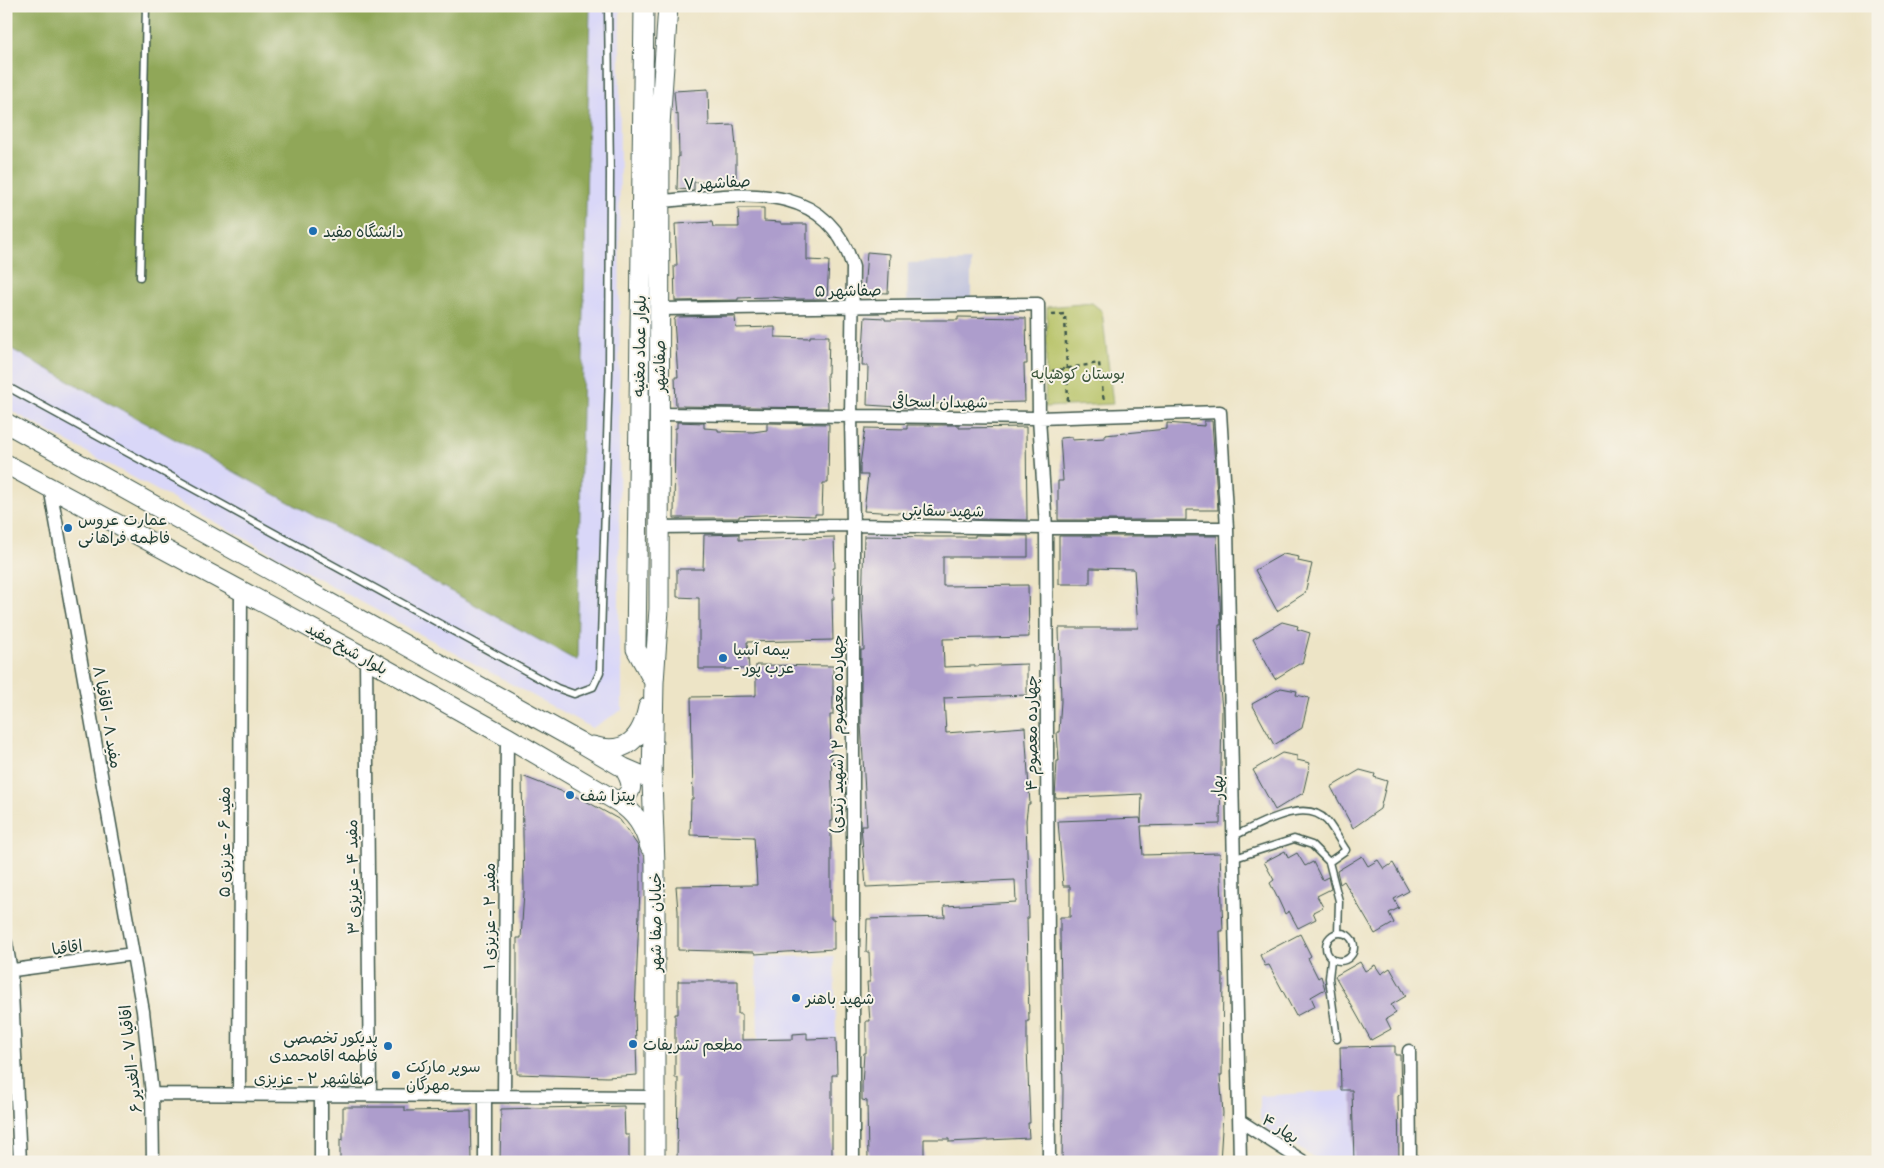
<svg xmlns="http://www.w3.org/2000/svg" width="1884" height="1168" font-family="'Patrick Hand','Playpen Sans Arabic',sans-serif">
<style>
.built{fill:#d9d7f8}
.industrial{fill:#c0c2dd}
.green{fill:#b5c163;stroke:#6a7f4c}
.forest{fill:#90a759;stroke:#587246}
.building{fill:#ad9dcc}
.lines{fill:none;stroke-linecap:round;stroke-linejoin:round}
.lane-casing{stroke:#3e564a;stroke-width:9}
.street-casing{stroke:#3e564a;stroke-width:15}
.secondary-casing{stroke:#3e564a;stroke-width:21}
.path{stroke:#3e564a;stroke-width:2.5;stroke-dasharray:4 4;stroke-linecap:butt}
.lane{stroke:#fff;stroke-width:6}
.street{stroke:#fff;stroke-width:12}
.secondary{stroke:#fff;stroke-width:19}
.poi-dot{fill:#1f6fb2;stroke:#f7f3e8;stroke-width:2}
.labels{text-anchor:middle;dominant-baseline:central;stroke-width:4;stroke-linejoin:round;paint-order:stroke}
.street-label{font-size:16px;fill:#1f3d34;stroke:#f7f3e8}
.poi-label{font-size:16px;fill:#1f3d34;stroke:#f7f3e8;text-anchor:start}
.park-label{font-size:16px;fill:#3d573d;stroke:#f7f3e8}
</style>
<rect width="100%" height="100%" fill="#f7f3e8"/>
<filter id="ink" filterUnits="userSpaceOnUse"><feTurbulence type="fractalNoise" baseFrequency=".02" numOctaves="2"/><feDisplacementMap in="SourceGraphic" scale="10" xChannelSelector="R" yChannelSelector="G"/><feConvolveMatrix kernelMatrix="1 2 1 2 8 2 1 2 1" color-interpolation-filters="sRGB"/></filter>
<filter id="wash" filterUnits="userSpaceOnUse"><feTurbulence type="fractalNoise" baseFrequency=".0096" numOctaves="4" result="noise"/><feDisplacementMap in="SourceGraphic" scale="20" xChannelSelector="R" yChannelSelector="G"/><feGaussianBlur stdDeviation="1.12" result="paint"/><feColorMatrix in="noise" values="0 0 0 0 0 0 0 0 0 0 0 0 0 0 0 0 0 1.4 0 .05"/><feComposite in="paint" operator="in"/></filter>
<g filter="url(#wash)">
<rect width="100%" height="100%" fill="#ede4c6"/>
<path class="built" d="M 6,6 L 620,6 L 619,640 L 622,674 L 622,710 L 592,728 L 6,408 Z
M 834,956 L 837,1075 L 759,1076 L 756,957 Z
M 1352,1090 L 1354,1162 L 1321,1162 L 1264,1127 L 1260,1119 L 1260,1096 Z"/>
<path class="industrial" d="M 971,261 L 971,300 L 907,301 L 908,263 Z"/>
<path class="green" d="M 1092,303 L 1102,311 L 1113,404 L 1045,407 L 1047,307 Z"/>
<path class="forest" d="M 6,6 L 590,6 L 577,661 L 6,346 Z"/>
<g id="blocks">
<path class="building" d="M 708,89 L 709,126 L 734,125 L 736,147 L 736,183 L 694,182 L 694,190 L 677,189 L 678,157 L 679,157 L 678,114 L 676,115 L 674,91 Z
M 738,208 L 764,208 L 764,221 L 781,222 L 781,224 L 807,224 L 807,260 L 829,261 L 827,299 L 791,299 L 771,297 L 738,298 L 738,300 L 675,301 L 674,266 L 677,266 L 675,224 L 712,222 L 713,227 L 739,227 Z
M 867,252 L 890,254 L 888,293 L 864,292 Z
M 735,316 L 736,328 L 775,327 L 775,337 L 810,338 L 810,336 L 829,336 L 828,373 L 827,373 L 828,408 L 676,406 L 675,377 L 678,377 L 674,320 L 676,317 Z
M 865,317 L 885,318 L 885,320 L 958,320 L 958,317 L 1026,318 L 1027,364 L 1024,364 L 1025,402 L 929,404 L 929,409 L 867,405 L 868,366 L 862,366 Z
M 1204,421 L 1212,421 L 1218,510 L 1186,510 L 1186,520 L 1058,520 L 1058,481 L 1063,481 L 1060,438 L 1072,437 L 1072,440 L 1105,438 L 1105,435 L 1167,429 L 1167,423 L 1204,426 Z
M 677,422 L 704,423 L 704,428 L 718,429 L 718,431 L 753,432 L 767,430 L 767,423 L 829,424 L 828,483 L 823,483 L 822,514 L 815,514 L 815,516 L 786,515 L 786,514 L 739,516 L 739,518 L 674,518 L 675,428 L 677,428 Z
M 907,425 L 959,425 L 959,428 L 1026,427 L 1027,520 L 976,519 L 969,517 L 969,511 L 896,513 L 864,511 L 868,475 L 860,475 L 860,465 L 865,428 L 907,429 Z
M 739,534 L 739,540 L 834,537 L 835,568 L 833,568 L 834,599 L 832,599 L 833,640 L 747,642 L 749,669 L 699,669 L 699,598 L 677,597 L 677,569 L 703,569 L 704,535 Z
M 975,535 L 1028,536 L 1028,557 L 943,557 L 943,586 L 1028,585 L 1029,637 L 943,639 L 944,667 L 1027,664 L 1027,695 L 944,698 L 946,733 L 1025,727 L 1030,804 L 1028,804 L 1026,820 L 1029,918 L 1027,918 L 1029,1021 L 1027,1021 L 1027,1048 L 1030,1123 L 1028,1123 L 1029,1138 L 949,1142 L 949,1139 L 924,1139 L 924,1162 L 868,1162 L 867,1101 L 862,1100 L 862,1085 L 864,1053 L 866,1053 L 866,1021 L 870,1021 L 867,982 L 870,982 L 869,952 L 866,952 L 867,919 L 945,917 L 944,906 L 1016,902 L 1015,880 L 866,887 L 861,826 L 867,826 L 861,724 L 861,650 L 864,650 L 862,608 L 864,536 L 937,537 L 975,537 Z
M 1059,536 L 1217,536 L 1221,625 L 1219,625 L 1219,680 L 1222,708 L 1220,824 L 1141,826 L 1143,855 L 1220,853 L 1223,931 L 1220,931 L 1221,974 L 1223,974 L 1222,1075 L 1220,1075 L 1223,1113 L 1220,1162 L 1062,1162 L 1063,1089 L 1060,936 L 1060,917 L 1070,917 L 1070,886 L 1063,886 L 1058,821 L 1140,818 L 1141,823 L 1142,794 L 1055,798 L 1057,761 L 1059,761 L 1057,732 L 1059,732 L 1061,701 L 1059,628 L 1138,628 L 1134,569 L 1090,568 L 1090,584 L 1059,584 Z
M 1283,554 L 1299,557 L 1298,561 L 1312,564 L 1305,593 L 1277,611 L 1255,570 Z
M 1282,622 L 1298,626 L 1297,629 L 1310,633 L 1302,664 L 1299,664 L 1275,679 L 1253,639 Z
M 756,665 L 833,666 L 833,715 L 830,715 L 833,821 L 831,821 L 831,919 L 834,919 L 834,949 L 755,954 L 754,952 L 678,950 L 678,911 L 676,886 L 757,885 L 754,837 L 690,835 L 691,799 L 693,799 L 691,697 L 754,696 L 756,695 Z
M 1281,688 L 1297,691 L 1296,695 L 1309,698 L 1302,728 L 1274,745 L 1252,704 Z
M 1282,753 L 1297,756 L 1297,760 L 1310,763 L 1303,793 L 1275,810 L 1253,770 Z
M 1360,770 L 1375,774 L 1374,777 L 1387,781 L 1380,809 L 1353,828 L 1331,787 Z
M 522,776 L 584,800 L 620,820 L 638,846 L 640,863 L 640,889 L 635,1013 L 637,1075 L 607,1077 L 517,1074 L 517,938 L 521,938 L 524,892 Z
M 1285,851 L 1288,858 L 1297,853 L 1305,866 L 1313,862 L 1322,880 L 1328,877 L 1331,889 L 1317,896 L 1323,907 L 1313,912 L 1316,919 L 1298,928 L 1289,911 L 1285,914 L 1279,901 L 1270,883 L 1274,880 L 1264,862 Z
M 1362,856 L 1368,866 L 1378,860 L 1384,869 L 1393,863 L 1409,891 L 1394,899 L 1399,908 L 1389,913 L 1394,923 L 1375,934 L 1344,881 L 1340,884 L 1337,871 Z
M 1300,934 L 1311,956 L 1308,958 L 1318,978 L 1321,976 L 1325,989 L 1311,997 L 1315,1006 L 1296,1016 L 1269,965 L 1265,966 L 1260,955 Z
M 1360,962 L 1365,971 L 1375,965 L 1381,974 L 1390,968 L 1406,996 L 1391,1005 L 1396,1013 L 1386,1019 L 1391,1029 L 1371,1040 L 1335,976 Z
M 678,981 L 738,981 L 738,1014 L 742,1014 L 742,1040 L 793,1039 L 793,1034 L 807,1033 L 807,1039 L 836,1038 L 837,1075 L 832,1075 L 832,1162 L 677,1162 L 678,1078 L 675,1078 L 675,1014 L 678,1014 Z
M 1395,1046 L 1395,1055 L 1400,1055 L 1401,1094 L 1398,1096 L 1399,1162 L 1354,1162 L 1352,1090 L 1341,1090 L 1340,1047 Z
M 624,1106 L 625,1135 L 629,1135 L 629,1162 L 500,1162 L 501,1109 Z
M 343,1107 L 405,1107 L 405,1111 L 471,1110 L 472,1161 L 340,1162 L 340,1139 L 343,1140 Z"/>
</g>
</g>
<g filter="url(#ink)">
<use href="#blocks" fill-opacity="0" stroke="#3e564a" stroke-width="1"/>
<g class="lines">
<defs>
<path id="lane" d="M 140,277 L 146,6
M 6,386 L 557,688 L 574,694 L 593,687 L 600,672 L 609,372 L 610,174 L 608,6
M 1234,836 C 1258,825 1305,796 1327,821 C 1334,830 1340,841 1346,850 L 1329,862
M 1235,858 L 1294,839 L 1312,845 L 1329,862 L 1339,901 L 1338,933
M1326 947a14 14 0 1 1 28 0a14 14 0 1 1-28 0Z
M 1331,960 L 1329,978 L 1337,1039"/>
<path id="street" d="M 661,201 C 735,196 826,175 853,267 L 851,417 L 853,525 L 853,1162
M 659,309 L 1038,304 L 1039,418 L 1046,528 L 1049,1162
M 659,414 L 1039,418 L 1220,412 L 1227,528 L 1240,1162
M 50,487 L 143,1011 L 152,1094 L 153,1162
M 658,527 L 853,525 L 1046,528 L 1227,528
M 366,658 L 370,1095
M 6,943 L 11,971 L 20,1162
M 6,971 L 133,954
M 1409,1051 L 1410,1162
M 152,1094 L 655,1097
M 239,1094 L 241,591
M 485,1096 L 485,1162
M 504,1096 L 507,737
M 1240,1121 L 1304,1162
M 321,1162 L 321,1095"/>
<path id="secondary" d="M 644,6 L 636,649 L 654,682
M 6,423 L 578,741 L 624,768 L 652,780
M 6,464 L 366,658 L 507,737 L 618,802 C 636,813 644,827 650,847
M 593,746 C 626,756 642,738 648,707
M 618,802 C 635,792 633,783 624,768
M 655,1162 L 655,865 L 652,780 L 654,682 L 659,609 L 660,125 L 668,6"/>
</defs>
<use href="#lane" class="lane-casing"/>
<use href="#street" class="street-casing"/>
<use href="#secondary" class="secondary-casing"/>
<path class="path" d="M 1052,315 L 1065,314 L 1068,403
M 1052,371 L 1099,363 L 1104,402"/>
<use href="#lane" class="lane"/>
<use href="#street" class="street"/>
<use href="#secondary" class="secondary"/>
</g>
</g>
<g class="poi-dot">
<circle cx="313" cy="231" r="5"/>
<circle cx="68" cy="528" r="5"/>
<circle cx="723" cy="658" r="5"/>
<circle cx="570" cy="795" r="5"/>
<circle cx="796" cy="998" r="5"/>
<circle cx="633" cy="1044" r="5"/>
<circle cx="388" cy="1046" r="5"/>
<circle cx="396" cy="1075" r="5"/>
</g>
<g class="labels">
<g class="street-label">
<text transform="translate(717 182) rotate(-3)">صفاشهر ۷</text>
<text transform="translate(848 290) rotate(-1)">صفاشهر ۵</text>
<text transform="translate(639 346) rotate(-89)">بلوار عماد مغنیه</text>
<text transform="translate(659 366) rotate(-90)">صفاشهر</text>
<text transform="translate(940 401) rotate(1)">شهیدان اسحاقی</text>
<text transform="translate(943 510) rotate(1)">شهید سقایتی</text>
<text transform="translate(347 648) rotate(29)">بلوار شیخ مفید</text>
<text transform="translate(108 717) rotate(80)">مفید ۸ - اقاقیا ۸</text>
<text transform="translate(1031 733) rotate(-90)">چهارده معصوم ۴</text>
<text transform="translate(837 734) rotate(-90)">چهارده معصوم ۲ (شهید زندی)</text>
<text transform="translate(1217 787) rotate(-91)">بهار</text>
<text transform="translate(224 842) rotate(-90)">مفید ۶ - عزیزی ۵</text>
<text transform="translate(352 877) rotate(-91)">مفید ۴ - عزیزی ۳</text>
<text transform="translate(489 916) rotate(-90)">مفید ۲ - عزیزی ۱</text>
<text transform="translate(655 922) rotate(-90)">خیابان صفا شهر</text>
<text transform="translate(67 947) rotate(-8)">اقاقیا</text>
<text transform="translate(130 1059) rotate(-96)">اقاقیا ۷ - الغدیر ۶</text>
<text x="314" y="1078">صفاشهر ۲ - عزیزی</text>
<text transform="translate(1281 1128) rotate(32)">بهار ۴</text>
</g>
<g class="poi-label">
<text x="323" y="231">دانشگاه مفید</text>
<text x="78" y="519">عمارت عروس<tspan x="78" dy="18">فاطمه فراهانی</tspan></text>
<text x="733" y="649">بیمه آسیا<tspan x="733" dy="18">- عرب پور</tspan></text>
<text x="580" y="795">پیتزا شف</text>
<text x="806" y="998">شهید باهنر</text>
<text x="378" y="1037" text-anchor="end">پدیکور تخصصی<tspan x="378" dy="18">فاطمه اقامحمدی</tspan></text>
<text x="643" y="1044">مطعم تشريفات</text>
<text x="406" y="1066">سوپر مارکت<tspan x="406" dy="18">مهرگان</tspan></text>
</g>
<g class="park-label">
<text x="1078" y="373">بوستان کوهپایه</text>
</g>
</g>
<rect width="1884" height="1168" fill="none" stroke="#f7f3e8" stroke-width="25"/>
</svg>
